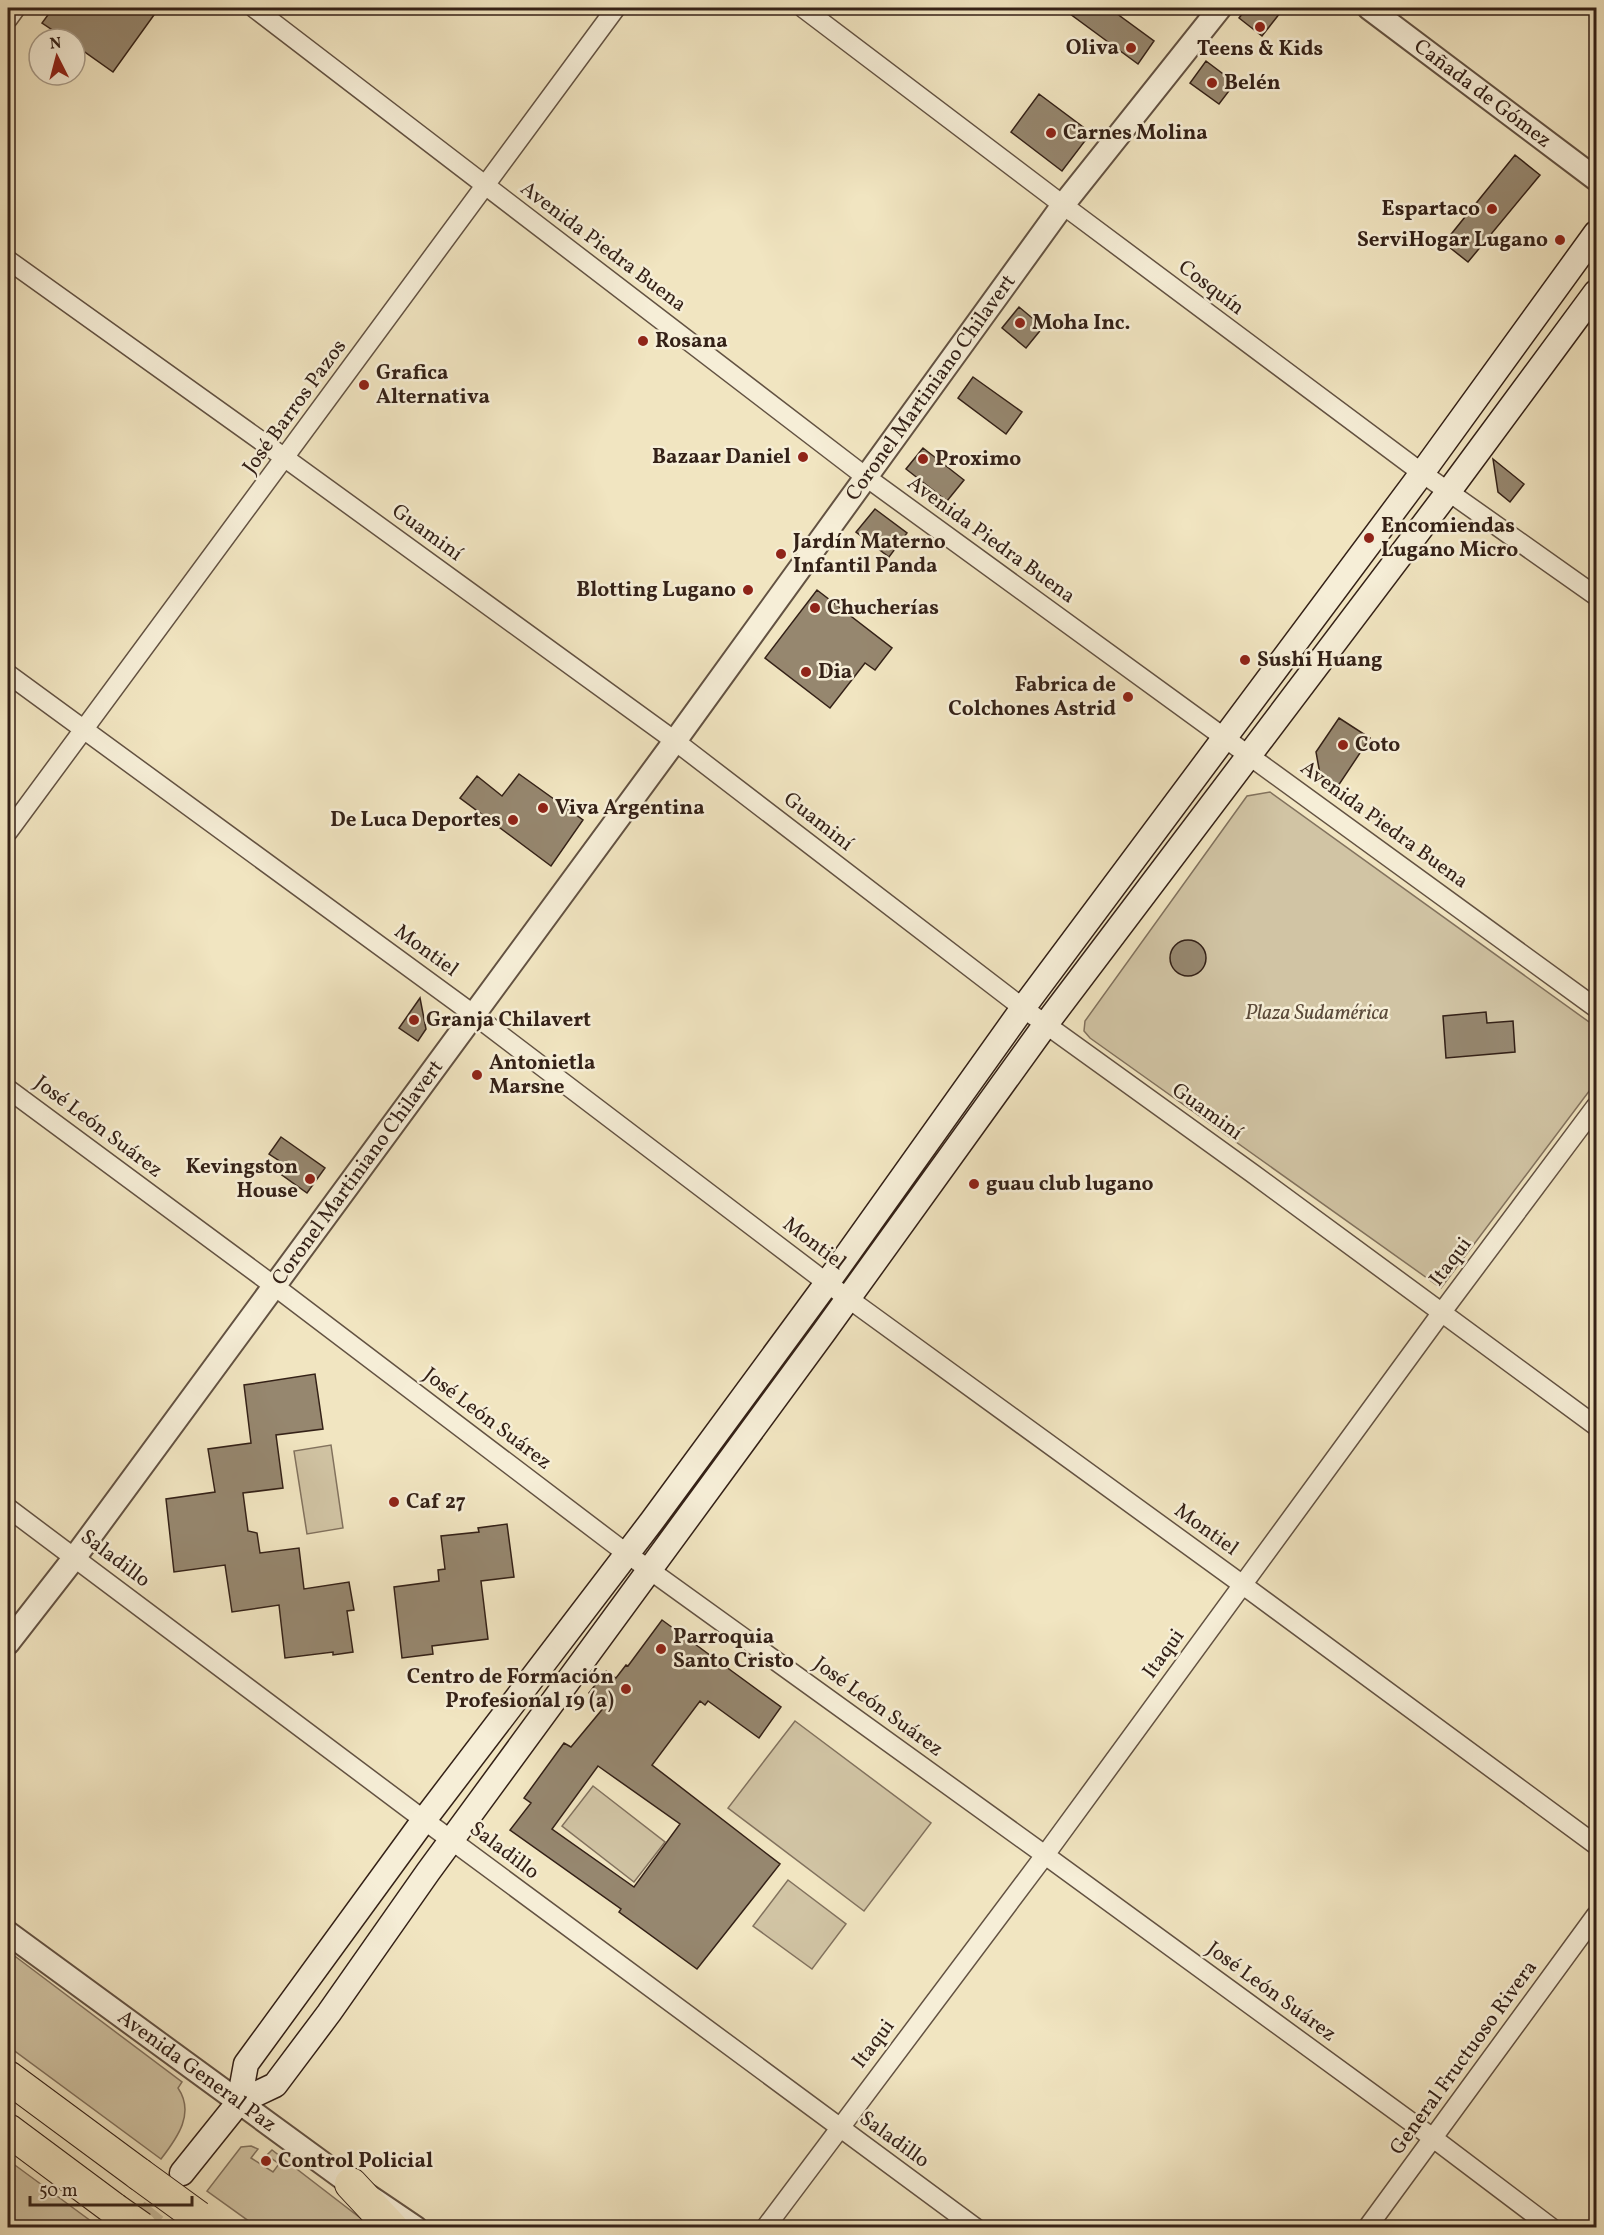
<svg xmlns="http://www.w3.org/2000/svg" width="1604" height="2235" font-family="Vollkorn,serif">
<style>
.green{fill:#d1c4a4;stroke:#82725e;stroke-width:1.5}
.building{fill:#96876f;stroke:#342117;stroke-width:1.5;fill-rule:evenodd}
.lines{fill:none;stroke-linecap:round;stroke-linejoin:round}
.secondary-tunnel{stroke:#cbbe9f;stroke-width:24;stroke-dasharray:24 12;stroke-linecap:butt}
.minor-casing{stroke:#635242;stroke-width:21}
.tertiary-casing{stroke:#635242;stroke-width:26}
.secondary-casing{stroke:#342117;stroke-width:27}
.motorway-casing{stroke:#342117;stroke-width:34}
.minor{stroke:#f6eed7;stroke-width:18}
.tertiary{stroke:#f6eed7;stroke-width:22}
.secondary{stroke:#f6eed7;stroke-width:24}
.motorway{stroke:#f1e5c1;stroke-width:32}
.motorway-bridge-casing{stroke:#342117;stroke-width:34;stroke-linecap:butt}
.motorway-bridge{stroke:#f1e5c1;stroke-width:32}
.poi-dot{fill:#8f2418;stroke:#f6eed7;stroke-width:2}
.labels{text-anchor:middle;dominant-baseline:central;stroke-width:5;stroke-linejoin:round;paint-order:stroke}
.poi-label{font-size:21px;font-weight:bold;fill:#342117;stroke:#f6eed7;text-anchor:start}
.street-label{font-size:21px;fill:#342117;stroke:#f6eed7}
.park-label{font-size:21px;font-style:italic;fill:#5b4a3a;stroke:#f6eed7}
</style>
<rect width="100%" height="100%" fill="#f1e5c1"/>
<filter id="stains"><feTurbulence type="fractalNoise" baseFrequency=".00333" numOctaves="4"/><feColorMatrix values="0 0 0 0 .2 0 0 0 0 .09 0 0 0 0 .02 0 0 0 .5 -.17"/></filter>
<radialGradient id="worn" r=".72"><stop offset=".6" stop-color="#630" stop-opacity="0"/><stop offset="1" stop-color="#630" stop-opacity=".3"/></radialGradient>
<path class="green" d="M 1270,792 L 1596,1027 L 1596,1082 L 1441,1288 L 1090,1038 L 1084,1031 L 1085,1021 L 1247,796 Z
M 331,1445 L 343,1528 L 307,1534 L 294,1451 Z
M 795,1721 L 931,1823 L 864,1911 L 728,1808 Z
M 593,1786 L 665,1842 L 634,1882 L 562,1826 Z
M 788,1880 L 846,1924 L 812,1969 L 753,1926 Z
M 8,1951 L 182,2082 L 178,2088 C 195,2113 178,2137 161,2159 L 8,2046 Z
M 251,2146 L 258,2149 L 251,2158 L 273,2172 L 279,2164 L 267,2155 L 272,2150 L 372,2227 L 257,2227 L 207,2191 L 241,2147 Z
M 8,2160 L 99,2227 L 8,2227 Z"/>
<path class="building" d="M 53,8 L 159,8 L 113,72 L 75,45 L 75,39 L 66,39 L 42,23 Z
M 1062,8 L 1109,8 L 1154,41 L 1138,64 Z
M 1247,8 L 1284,8 L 1262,36 L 1239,18 Z
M 1206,61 L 1235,83 L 1219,104 L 1190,83 Z
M 1039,94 L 1091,133 L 1062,171 L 1011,132 Z
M 1515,155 L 1540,175 L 1468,262 L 1444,243 Z
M 1019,307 L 1043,327 L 1026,348 L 1002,328 Z
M 973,377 L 1022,412 L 1006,434 L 958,398 Z
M 923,448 L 964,480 L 947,501 L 906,469 Z
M 1493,459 L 1524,484 L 1510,502 L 1498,492 Z
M 875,509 L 907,533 L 889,557 L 856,532 Z
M 817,590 L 892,648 L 875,670 L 865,663 L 830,708 L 765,658 Z
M 1339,718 L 1370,738 L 1338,786 L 1320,774 L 1316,752 Z
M 519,774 L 583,820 L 551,866 L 460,798 L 477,776 L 502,796 Z
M1170 958a18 18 0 1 1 36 0a18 18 0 1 1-36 0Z
M 420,998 L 426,1029 L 418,1041 L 399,1028 Z
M 1486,1012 L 1487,1023 L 1513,1021 L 1515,1052 L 1446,1058 L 1443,1016 Z
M 281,1137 L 325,1168 L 307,1193 L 275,1170 L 281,1162 L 269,1154 Z
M 315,1374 L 323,1429 L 276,1435 L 283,1488 L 243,1493 L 248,1531 L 257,1533 L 260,1553 L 299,1548 L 304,1589 L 349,1582 L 354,1610 L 347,1611 L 353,1652 L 333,1655 L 333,1652 L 285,1658 L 279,1605 L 232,1612 L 225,1565 L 174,1572 L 166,1499 L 215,1492 L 208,1449 L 251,1443 L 244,1385 Z
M 507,1524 L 514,1577 L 481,1581 L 488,1639 L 432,1646 L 433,1654 L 402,1658 L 394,1587 L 439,1581 L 438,1570 L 445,1569 L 441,1536 L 479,1532 L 478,1528 Z
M 662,1620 L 781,1707 L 759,1738 L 708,1701 L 705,1705 L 700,1701 L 652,1765 L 780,1864 L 697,1969 L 619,1912 L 621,1909 L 510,1830 L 531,1803 L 524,1798 L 564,1743 L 571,1747 L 605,1706 L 589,1693 L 606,1671 L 616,1678 L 626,1665 L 628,1666 ZM 598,1766 L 680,1824 L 634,1887 L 552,1829 Z"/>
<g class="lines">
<path class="secondary-tunnel" d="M 139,2228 L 177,2180"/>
<defs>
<path id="minor" d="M 254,8 L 866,477 L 1596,1008
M 803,8 L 1063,205 L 1422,473 L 1596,596
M 8,19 L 16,8
M 8,260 L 285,458 L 675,741 L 1023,1008 L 1252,1173 L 1596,1426
M 8,674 L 473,1014 L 827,1283 L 1243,1585 L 1596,1845
M 8,832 L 616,8
M 8,1089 L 273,1285 L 626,1553 L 1045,1855 L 1433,2138 L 1552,2228
M 8,1508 L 424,1820 L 976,2228
M 765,2228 L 1045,1855 L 1442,1312 L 1596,1106
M 1367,2228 L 1596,1915"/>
<g id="tertiary">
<path id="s1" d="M 1369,8 L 1596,179"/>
<path id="s2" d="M 8,1643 L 75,1557 L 675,741 L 1063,205 L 1220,8"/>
<path id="s3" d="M 8,1933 L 351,2184 L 416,2228"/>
</g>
<path id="secondary" d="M 239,2102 L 246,2064 L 424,1820 L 652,1521 L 827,1283 L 1023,1008 L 1422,473 L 1596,233
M 182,2173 L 239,2102 L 275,2085 L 329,2013 L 428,1872 L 824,1332 L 1046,1024 L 1449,491 L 1596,292"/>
<path id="motorway" d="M 8,2077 L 139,2174
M 8,2130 L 114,2209
M 351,2184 L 392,2228"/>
</defs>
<use href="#minor" class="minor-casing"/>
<use href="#tertiary" class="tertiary-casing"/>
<use href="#secondary" class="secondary-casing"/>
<use href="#motorway" class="motorway-casing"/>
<use href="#minor" class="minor"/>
<use href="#tertiary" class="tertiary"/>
<use href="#secondary" class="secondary"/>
<use href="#motorway" class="motorway"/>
<defs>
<path id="motorway-bridge" d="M 139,2174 L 198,2217
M 114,2209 L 141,2228"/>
</defs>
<use href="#motorway-bridge" class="motorway-bridge-casing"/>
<use href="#motorway-bridge" class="motorway-bridge"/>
</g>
<g class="poi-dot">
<circle cx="1260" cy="27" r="6"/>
<circle cx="1131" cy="48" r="6"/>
<circle cx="1212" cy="83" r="6"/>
<circle cx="1051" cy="133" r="6"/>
<circle cx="1492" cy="209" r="6"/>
<circle cx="1560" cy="240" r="6"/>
<circle cx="1020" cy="323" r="6"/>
<circle cx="643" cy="341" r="6"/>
<circle cx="364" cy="385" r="6"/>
<circle cx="803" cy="457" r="6"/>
<circle cx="923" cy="459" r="6"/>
<circle cx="1369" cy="538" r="6"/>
<circle cx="781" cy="554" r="6"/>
<circle cx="748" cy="590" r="6"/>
<circle cx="815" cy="608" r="6"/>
<circle cx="1245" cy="660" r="6"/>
<circle cx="806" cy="672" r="6"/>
<circle cx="1128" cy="697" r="6"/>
<circle cx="1343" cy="745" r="6"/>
<circle cx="543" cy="808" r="6"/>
<circle cx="513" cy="820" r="6"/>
<circle cx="414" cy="1020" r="6"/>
<circle cx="477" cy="1075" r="6"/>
<circle cx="310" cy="1179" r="6"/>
<circle cx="974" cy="1184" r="6"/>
<circle cx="394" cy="1502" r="6"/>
<circle cx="661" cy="1649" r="6"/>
<circle cx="626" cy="1689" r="6"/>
<circle cx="266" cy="2161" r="6"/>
</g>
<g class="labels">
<g class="poi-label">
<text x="1119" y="48" text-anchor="end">Oliva</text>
<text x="1260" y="49" text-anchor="middle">Teens &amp; Kids</text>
<text x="1224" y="83">Belén</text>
<text x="1063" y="133">Carnes Molina</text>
<text x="1480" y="209" text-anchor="end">Espartaco</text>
<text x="1548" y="240" text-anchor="end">ServiHogar Lugano</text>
<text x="1032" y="323">Moha Inc.</text>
<text x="655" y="341">Rosana</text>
<text x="376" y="373">Grafica<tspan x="376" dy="24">Alternativa</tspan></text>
<text x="791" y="457" text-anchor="end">Bazaar Daniel</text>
<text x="935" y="459">Proximo</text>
<text x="1381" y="526">Encomiendas<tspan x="1381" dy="24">Lugano Micro</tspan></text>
<text x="793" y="542">Jardín Materno<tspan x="793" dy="24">Infantil Panda</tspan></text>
<text x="736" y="590" text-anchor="end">Blotting Lugano</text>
<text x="827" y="608">Chucherías</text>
<text x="1257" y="660">Sushi Huang</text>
<text x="818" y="672">Dia</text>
<text x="1116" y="685" text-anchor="end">Fabrica de<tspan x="1116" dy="24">Colchones Astrid</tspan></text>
<text x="1355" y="745">Coto</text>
<text x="555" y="808">Viva Argentina</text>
<text x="501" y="820" text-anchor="end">De Luca Deportes</text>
<text x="426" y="1020">Granja Chilavert</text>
<text x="489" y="1063">Antonietla<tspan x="489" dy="24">Marsne</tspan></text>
<text x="298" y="1167" text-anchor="end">Kevingston<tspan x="298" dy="24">House</tspan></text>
<text x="986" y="1184">guau club lugano</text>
<text x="406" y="1502">Caf 27</text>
<text x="673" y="1637">Parroquia<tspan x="673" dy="24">Santo Cristo</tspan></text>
<text x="614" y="1677" text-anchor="end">Centro de Formación<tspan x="614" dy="24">Profesional 19 (a)</tspan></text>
<text x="278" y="2161">Control Policial</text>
</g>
<g class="street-label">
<text stroke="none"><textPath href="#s1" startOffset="142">Cañada de Gómez</textPath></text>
<text transform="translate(603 247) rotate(37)">Avenida Piedra Buena</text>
<text transform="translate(1211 288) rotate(37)">Cosquín</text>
<text stroke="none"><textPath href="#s2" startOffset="1558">Coronel Martiniano Chilavert</textPath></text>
<text transform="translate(295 407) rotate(-54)">José Barros Pazos</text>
<text transform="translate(427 533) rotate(36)">Guaminí</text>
<text transform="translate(991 540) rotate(36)">Avenida Piedra Buena</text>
<text transform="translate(818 822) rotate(38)">Guaminí</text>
<text transform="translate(1384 825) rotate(36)">Avenida Piedra Buena</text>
<text transform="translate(426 951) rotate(36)">Montiel</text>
<text transform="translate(1207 1112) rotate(36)">Guaminí</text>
<text transform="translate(98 1127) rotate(37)">José León Suárez</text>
<text stroke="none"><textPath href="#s2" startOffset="586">Coronel Martiniano Chilavert</textPath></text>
<text transform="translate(814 1244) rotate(37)">Montiel</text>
<text transform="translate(1451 1262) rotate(-53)">Itaqui</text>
<text transform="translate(487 1419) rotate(37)">José León Suárez</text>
<text transform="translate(1206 1530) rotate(36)">Montiel</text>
<text transform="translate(115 1559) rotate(37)">Saladillo</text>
<text transform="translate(1164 1654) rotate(-54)">Itaqui</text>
<text transform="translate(878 1707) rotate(36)">José León Suárez</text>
<text transform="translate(504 1851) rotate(37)">Saladillo</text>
<text transform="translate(1271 1992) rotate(36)">José León Suárez</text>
<text transform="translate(874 2044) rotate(-53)">Itaqui</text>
<text transform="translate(1464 2058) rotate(-54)">General Fructuoso Rivera</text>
<text stroke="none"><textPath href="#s3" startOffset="234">Avenida General Paz</textPath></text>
<text transform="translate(894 2140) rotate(36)">Saladillo</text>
</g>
<g class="park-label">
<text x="1317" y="1013">Plaza Sudamérica</text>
</g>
</g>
<rect width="1604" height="2235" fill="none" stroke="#f1e5c1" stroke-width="30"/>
<rect x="9" y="9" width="1586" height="2217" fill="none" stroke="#342117" stroke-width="3"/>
<rect x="15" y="15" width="1574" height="2205" fill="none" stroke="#342117" stroke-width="1.5"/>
<g transform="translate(57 57) rotate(354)"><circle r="28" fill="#f6eed7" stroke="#a89c8a" stroke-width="1.5"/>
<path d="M0-4.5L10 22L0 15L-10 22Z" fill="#8f2418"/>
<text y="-9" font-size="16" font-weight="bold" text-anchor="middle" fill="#342117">N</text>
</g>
<path d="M30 2196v9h162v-9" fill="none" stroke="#342117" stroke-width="3"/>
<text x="39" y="2196" font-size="18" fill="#342117" stroke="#f6eed7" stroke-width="4.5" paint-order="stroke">50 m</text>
<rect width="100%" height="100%" filter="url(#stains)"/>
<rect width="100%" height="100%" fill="url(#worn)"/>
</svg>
